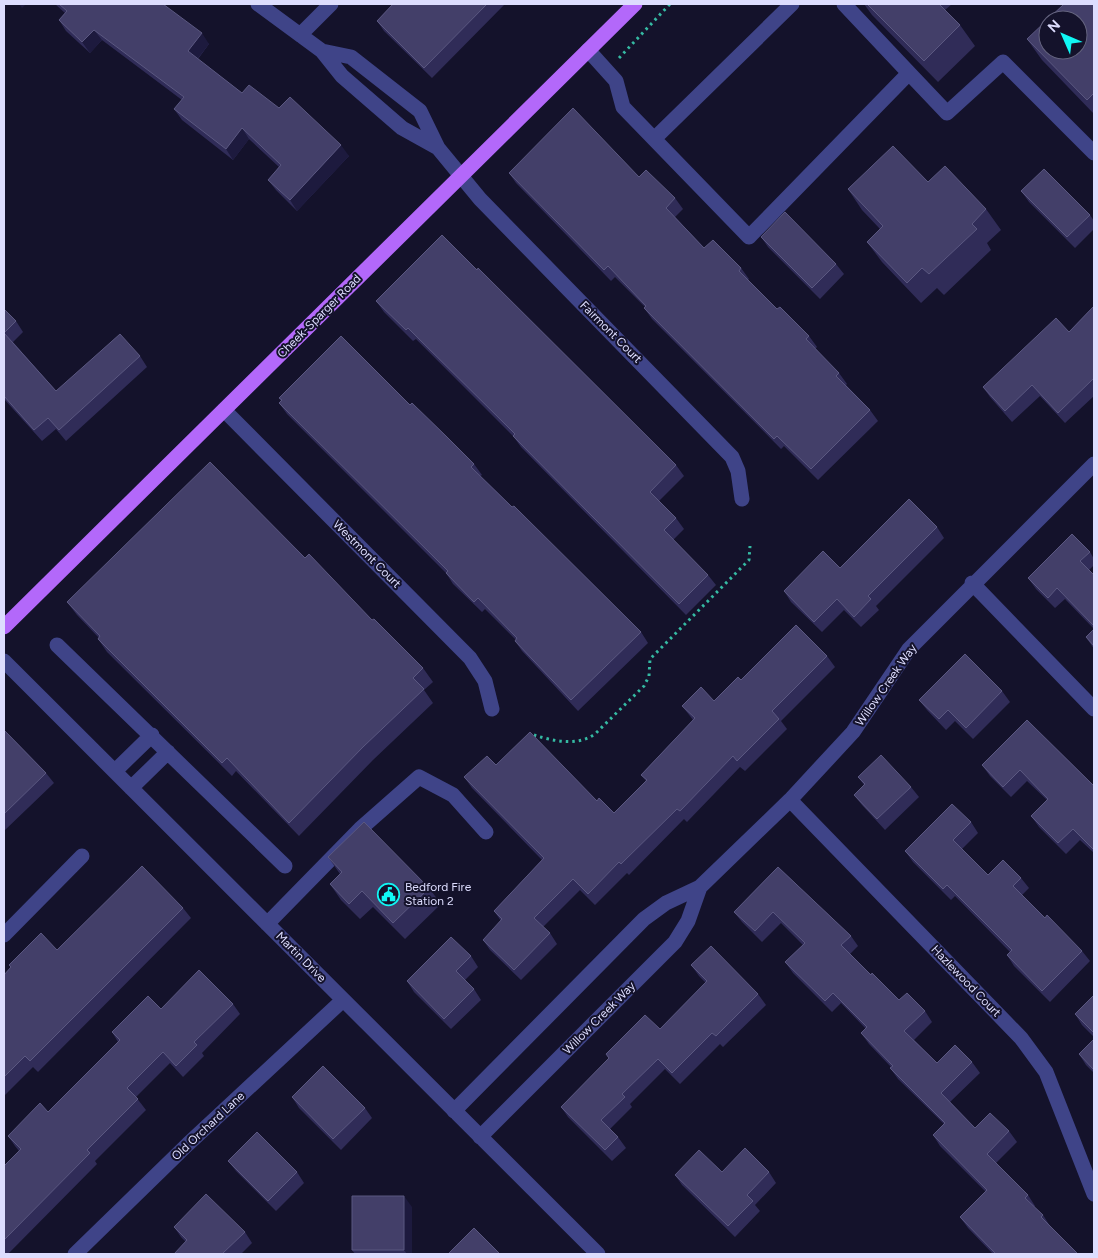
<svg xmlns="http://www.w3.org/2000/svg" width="1098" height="1258" font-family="Figtree,sans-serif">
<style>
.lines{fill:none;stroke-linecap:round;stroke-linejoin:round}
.path{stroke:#35baa3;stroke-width:3;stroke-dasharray:2.5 4;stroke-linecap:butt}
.minor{stroke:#3f4488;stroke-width:15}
.major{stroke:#b368fa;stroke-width:15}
.wall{fill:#302c58}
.shaded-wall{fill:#1d1a3e}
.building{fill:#433f69;stroke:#5b5881;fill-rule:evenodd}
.labels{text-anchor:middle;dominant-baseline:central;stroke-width:4;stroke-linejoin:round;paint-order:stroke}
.street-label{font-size:12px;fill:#ddddfe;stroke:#14122b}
.poi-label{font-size:12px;fill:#ddddfe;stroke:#14122b;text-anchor:start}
</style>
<rect width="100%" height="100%" fill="#14122b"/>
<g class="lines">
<path class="path" d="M 619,58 L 670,4
M 534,735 C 553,741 579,747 596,733 L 644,686 L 649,676 L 650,659 L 749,560 L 750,546"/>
<path class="minor" d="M 258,4 L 322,51 L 342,76 L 402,128 L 438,148
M 300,35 L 331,4
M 588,50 L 616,81 L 623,107 L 749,237 L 909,73 L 844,4
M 322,51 L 351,57 L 420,111 L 438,148 L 480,199 L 732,457 L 738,471 L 742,499
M 909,73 L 947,113 L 1003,62 L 1094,153
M 654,139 L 792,4
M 224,410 L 470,658 L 485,681 L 492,709
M 972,583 L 1094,709
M 57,645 L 285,866
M 4,661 L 598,1254
M 115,771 L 152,735
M 131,788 L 168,752
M 790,800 L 1021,1038 L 1046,1072 L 1094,1194
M 267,924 L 360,829 L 419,777 L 453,795 L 486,832
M 4,935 L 82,856
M 454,1111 L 644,919 L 666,903 L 700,887 L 790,800 L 853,732 L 909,649 L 1094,464
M 480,1137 L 675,942 L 688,921 L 700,887
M 75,1254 L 188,1144 L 343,1000"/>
<path class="major" d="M 4,627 L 635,4"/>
</g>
<path class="wall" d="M 55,4 L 163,4 L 209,44 L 198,59 L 242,93 L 279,108 L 349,156 L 297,211 L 276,190 L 268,180 L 279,167 L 249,139 L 233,160 L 182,120 L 174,109 L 182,100 L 102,40 L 90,53 L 66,31 L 59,20 L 65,13 Z
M 393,4 L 505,4 L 432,78 L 384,31 L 377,21 Z
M 864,4 L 952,4 L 945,10 L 960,25 L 975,46 L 938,82 L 872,15 Z
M 1094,4 L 1094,114 L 1042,60 L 1027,39 Z
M 509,173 L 639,177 L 675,198 L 683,209 L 675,217 L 704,248 L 741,268 L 749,279 L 748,280 L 777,309 L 809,336 L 817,347 L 815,349 L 839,373 L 847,384 L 846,385 L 870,410 L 878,421 L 818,480 L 784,446 L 781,449 L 652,319 L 644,308 L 645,307 L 615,277 L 611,281 L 516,183 Z
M 928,182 L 986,209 L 1001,230 L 987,243 L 991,250 L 944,295 L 937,288 L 921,303 L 882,262 L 867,242 L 880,229 L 862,210 L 848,189 Z
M 1021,191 L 1090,215 L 1094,221 L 1094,229 L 1075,248 L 1029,202 Z
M 761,237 L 836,264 L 844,274 L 820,299 L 768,247 Z
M 477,270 L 676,465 L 684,476 L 659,501 L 676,518 L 684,529 L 673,540 L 708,575 L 716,585 L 686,615 L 521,447 L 513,436 L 416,339 L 413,341 L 384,312 L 376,301 Z
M 1094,306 L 1094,396 L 1065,423 L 1040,396 L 1012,422 L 990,397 L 983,387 L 1069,332 Z
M 4,309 L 16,321 L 23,332 L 13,342 L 56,391 L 140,356 L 147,367 L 66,441 L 56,429 L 42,441 L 4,399 Z
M 279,398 L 410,405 L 474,464 L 482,475 L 480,476 L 641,632 L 648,643 L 578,711 L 522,651 L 515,641 L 516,640 L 485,609 L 482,612 L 453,584 L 446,573 L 287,414 L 279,403 L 281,401 Z
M 937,527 L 944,538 L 876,606 L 879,610 L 861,627 L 844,610 L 822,632 L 791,602 L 784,591 Z
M 1090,552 L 1094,559 L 1094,565 L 1089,570 L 1094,575 L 1094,629 L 1065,599 L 1055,608 L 1036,589 L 1028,578 Z
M 305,558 L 423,668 L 433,682 L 424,690 L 433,703 L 373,760 L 299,836 L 236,771 L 232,776 L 107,652 L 98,639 L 99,638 L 77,615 L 67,602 Z
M 1094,629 L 1094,649 L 1086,637 Z
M 827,656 L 835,667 L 781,721 L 787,729 L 745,771 L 740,767 L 687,822 L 684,819 L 629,875 L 627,873 L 595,905 L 580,890 L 543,927 L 550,933 L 557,944 L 521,980 L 490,950 L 483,940 L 501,921 L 494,911 L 542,860 L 472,788 L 464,777 L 597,801 L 614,813 L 646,781 L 641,775 L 693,720 L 690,716 L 682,706 L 714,701 L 741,680 Z
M 1002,691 L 1010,702 L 973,739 L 955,721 L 946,730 L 927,710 L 919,700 Z
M 1027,720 L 1094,786 L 1094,853 L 1080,840 L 1066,854 L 1039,827 L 1031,816 L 1047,800 L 1027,781 L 1011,797 L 990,776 L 982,765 Z
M 4,730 L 46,773 L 54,783 L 4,831 Z
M 858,777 L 911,787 L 919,797 L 885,830 L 862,805 L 854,795 L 864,785 Z
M 971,822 L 978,833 L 962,849 L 988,875 L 1021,878 L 1029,888 L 1022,895 L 1045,918 L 1082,951 L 1090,961 L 1050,1002 L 1014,966 L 1007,955 L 1010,952 L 955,896 L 951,900 L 913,862 L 905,851 Z
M 328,857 L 429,888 L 441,904 L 405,939 L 373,907 L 360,919 L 341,900 L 330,884 L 340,874 Z
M 778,867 L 851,936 L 858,946 L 850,954 L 871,975 L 899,1000 L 925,1011 L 932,1022 L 914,1040 L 937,1063 L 972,1062 L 980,1073 L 950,1102 L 975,1128 L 1009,1131 L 1017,1142 L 996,1163 L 1028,1195 L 1035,1206 L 1034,1207 L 1043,1215 L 1050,1226 L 1078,1254 L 993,1254 L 968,1228 L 960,1217 L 986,1192 L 940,1146 L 933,1135 L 944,1124 L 898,1079 L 890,1068 L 891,1067 L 869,1044 L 861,1033 L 866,1029 L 841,1003 L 832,1012 L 793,973 L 785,962 L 803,945 L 781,923 L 762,942 L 742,922 L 734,912 Z
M 183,908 L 191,918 L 38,1072 L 33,1067 L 4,1096 L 4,975 L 11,968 L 9,965 Z
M 471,956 L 478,967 L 465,980 L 474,989 L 481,1000 L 451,1029 L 414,992 L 407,981 Z
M 691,965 L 758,994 L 766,1005 L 723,1047 L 720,1044 L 680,1084 L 665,1069 L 630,1104 L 632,1107 L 610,1129 L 618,1137 L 626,1148 L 612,1161 L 568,1117 L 561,1107 L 609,1059 L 606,1054 L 660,1029 L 706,983 L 699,976 Z
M 1094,995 L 1094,1037 L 1082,1025 L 1075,1014 Z
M 233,1004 L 240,1014 L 202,1053 L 204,1056 L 183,1077 L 170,1063 L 136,1097 L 146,1110 L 95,1161 L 97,1164 L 8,1254 L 4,1254 L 4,1166 L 19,1151 L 15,1146 L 8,1136 L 48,1112 L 118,1042 L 112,1032 L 161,1009 Z
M 1094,1039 L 1094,1073 L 1086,1065 L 1079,1054 Z
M 292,1097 L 365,1108 L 372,1118 L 341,1150 L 299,1108 Z
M 228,1161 L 297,1172 L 304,1183 L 276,1211 L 236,1171 Z
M 722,1172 L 769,1172 L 776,1183 L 755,1205 L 760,1211 L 735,1237 L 682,1185 L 675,1175 Z
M 412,1207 L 412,1254 L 355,1254 L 352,1250 Z
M 174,1227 L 245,1232 L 252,1243 L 241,1254 L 174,1254 L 186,1242 L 181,1237 Z"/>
<path class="shaded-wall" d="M 19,4 L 26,4 L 22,8 Z
M 94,30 L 102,40 L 90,53 L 82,42 Z
M 202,33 L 209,44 L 195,62 L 188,51 Z
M 242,128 L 249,139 L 233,160 L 226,149 Z
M 341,145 L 349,156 L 297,211 L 290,200 Z
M 404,1196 L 412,1207 L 412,1254 L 407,1254 L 404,1250 Z"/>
<path class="building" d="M 59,4 L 163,4 L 202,33 L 188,51 L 242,93 L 249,85 L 279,108 L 290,97 L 341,145 L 290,200 L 268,180 L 281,165 L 242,128 L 226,149 L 174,109 L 184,97 L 94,30 L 82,42 L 59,20 L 67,11 Z
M 393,4 L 487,4 L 424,68 L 377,21 Z
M 867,4 L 939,4 L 960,25 L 924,61 Z
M 1064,4 L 1094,4 L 1094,93 L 1087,100 L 1027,39 ZM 1048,20 L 1078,20 L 1078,50 L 1048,50 Z
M 573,108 L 639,177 L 646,170 L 675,198 L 666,208 L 704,248 L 713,240 L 741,268 L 739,271 L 777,309 L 780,307 L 809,336 L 806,339 L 839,373 L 836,376 L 870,410 L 811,469 L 777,436 L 774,439 L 644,308 L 646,306 L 608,266 L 604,270 L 509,173 Z
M 893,146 L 928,182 L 945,166 L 986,209 L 972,224 L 977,229 L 929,274 L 922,268 L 907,283 L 867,242 L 883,226 L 848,189 Z
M 1044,169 L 1090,215 L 1067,237 L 1021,191 Z
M 785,212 L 836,264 L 812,288 L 761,237 Z
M 442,235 L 477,270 L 478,268 L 676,465 L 650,492 L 676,518 L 664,530 L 708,575 L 679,604 L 513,436 L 515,434 L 408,328 L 406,330 L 376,301 Z
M 1094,306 L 1094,378 L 1058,413 L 1032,385 L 1005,411 L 983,387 L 1056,318 L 1069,332 Z
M 4,309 L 16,321 L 4,333 L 56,391 L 120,334 L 140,356 L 59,430 L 48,418 L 34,430 L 4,396 Z
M 341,336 L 410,405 L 412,403 L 446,436 L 474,464 L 471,467 L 512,507 L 514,506 L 641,632 L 571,700 L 515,641 L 517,638 L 478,598 L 474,602 L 446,573 L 448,571 L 279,403 L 282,400 L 279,398 Z
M 210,462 L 305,558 L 309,554 L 372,620 L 374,619 L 423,668 L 413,678 L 424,689 L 363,747 L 289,823 L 227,758 L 222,763 L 98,639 L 100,636 L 67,602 Z
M 909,499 L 937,527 L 868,596 L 871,599 L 854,617 L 837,599 L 814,622 L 784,591 L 823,551 L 840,568 Z
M 1072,534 L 1090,552 L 1080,561 L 1094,575 L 1094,626 L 1057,588 L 1048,598 L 1028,578 Z
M 796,625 L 827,656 L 772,711 L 779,719 L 737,761 L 733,756 L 680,811 L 677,809 L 621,864 L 619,862 L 588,894 L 573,879 L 534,918 L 550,933 L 514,970 L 483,940 L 502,919 L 494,911 L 544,858 L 464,777 L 487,756 L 496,765 L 530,732 L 597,801 L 599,798 L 614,813 L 647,780 L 641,775 L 695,718 L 682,706 L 701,687 L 714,701 L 738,677 L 741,680 Z
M 1094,629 L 1094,646 L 1086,637 Z
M 965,654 L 1002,691 L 966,728 L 948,710 L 939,719 L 919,700 Z
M 1027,720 L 1094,786 L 1094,850 L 1073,829 L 1058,843 L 1031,816 L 1048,799 L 1020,770 L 1003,787 L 982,765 Z
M 4,730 L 46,773 L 4,814 Z
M 881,755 L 911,787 L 877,819 L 854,795 L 865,784 L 858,777 Z
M 952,804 L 971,822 L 953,840 L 988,875 L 1003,860 L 1021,878 L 1013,886 L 1045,918 L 1047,915 L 1082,951 L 1042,991 L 1007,955 L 1012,950 L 947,885 L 943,889 L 905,851 Z
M 364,822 L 429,888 L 393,923 L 362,891 L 349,904 L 330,884 L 342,872 L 328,857 Z
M 142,866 L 183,908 L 30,1061 L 25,1056 L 4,1077 L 4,975 L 11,967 L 9,965 L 41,933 L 57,950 Z
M 778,867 L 851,936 L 841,945 L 871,975 L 872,973 L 899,1000 L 907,993 L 925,1011 L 904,1031 L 937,1063 L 955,1045 L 972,1062 L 941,1093 L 975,1128 L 990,1113 L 1009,1131 L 987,1154 L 1028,1195 L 1025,1198 L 1043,1215 L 1041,1217 L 1078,1254 L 996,1254 L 960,1217 L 987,1190 L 933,1135 L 945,1123 L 890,1068 L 893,1066 L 861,1033 L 867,1027 L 833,993 L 825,1001 L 785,962 L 805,943 L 773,912 L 755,931 L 734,912 Z
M 451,937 L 471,956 L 456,971 L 474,989 L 444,1019 L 407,981 Z
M 711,946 L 758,994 L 716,1036 L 712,1033 L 672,1073 L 658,1059 L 622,1094 L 625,1097 L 601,1120 L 618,1137 L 605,1150 L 561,1107 L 609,1058 L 606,1054 L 645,1015 L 660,1029 L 707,981 L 691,965 Z
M 199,970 L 233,1004 L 194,1042 L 197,1045 L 176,1066 L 163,1052 L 127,1088 L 138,1099 L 87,1150 L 90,1153 L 4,1240 L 4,1166 L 21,1149 L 8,1136 L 40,1103 L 48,1112 L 120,1040 L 112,1032 L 148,996 L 161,1009 Z
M 1094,995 L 1094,1033 L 1075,1014 Z
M 1094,1039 L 1094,1070 L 1079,1054 Z
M 323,1066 L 365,1108 L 333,1139 L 292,1097 Z
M 257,1132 L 297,1172 L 268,1201 L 228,1161 Z
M 745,1148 L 769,1172 L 747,1195 L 753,1201 L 728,1226 L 675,1175 L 699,1150 L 722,1172 Z
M 206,1194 L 245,1232 L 222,1254 L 174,1254 L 187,1240 L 174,1227 Z
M 352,1196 L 404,1196 L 404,1250 L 352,1250 Z
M 474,1228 L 500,1254 L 448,1254 Z"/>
<defs>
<symbol id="civic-ring" viewBox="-11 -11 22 22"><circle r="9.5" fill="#14122b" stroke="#10f7f4" stroke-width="1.5"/><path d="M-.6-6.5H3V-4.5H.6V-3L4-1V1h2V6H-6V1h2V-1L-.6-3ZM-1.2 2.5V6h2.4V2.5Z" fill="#10f7f4"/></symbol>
</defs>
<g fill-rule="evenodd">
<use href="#civic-ring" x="376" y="882" width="25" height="25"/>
</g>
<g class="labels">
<g class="street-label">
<text transform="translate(319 316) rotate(-45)">Cheek-Sparger Road</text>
<text transform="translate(611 332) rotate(45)">Fairmont Court</text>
<text transform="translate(367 554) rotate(45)">Westmont Court</text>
<text transform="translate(886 685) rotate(-55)">Willow Creek Way</text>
<text transform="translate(301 957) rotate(45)">Martin Drive</text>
<text transform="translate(966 981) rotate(46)">Hazlewood Court</text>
<text transform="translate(599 1018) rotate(-45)">Willow Creek Way</text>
<text transform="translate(208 1126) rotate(-43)">Old Orchard Lane</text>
</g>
<g class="poi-label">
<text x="405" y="887">Bedford Fire<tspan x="405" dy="14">Station 2</tspan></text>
</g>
</g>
<rect width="1098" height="1258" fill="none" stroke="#ddddfe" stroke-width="10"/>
<g transform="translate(1063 35) rotate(315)"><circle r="24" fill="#14122b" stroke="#64637f"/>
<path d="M0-4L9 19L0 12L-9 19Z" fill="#10f7f4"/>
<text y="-8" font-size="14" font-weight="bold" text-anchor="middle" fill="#ddddfe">N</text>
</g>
</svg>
